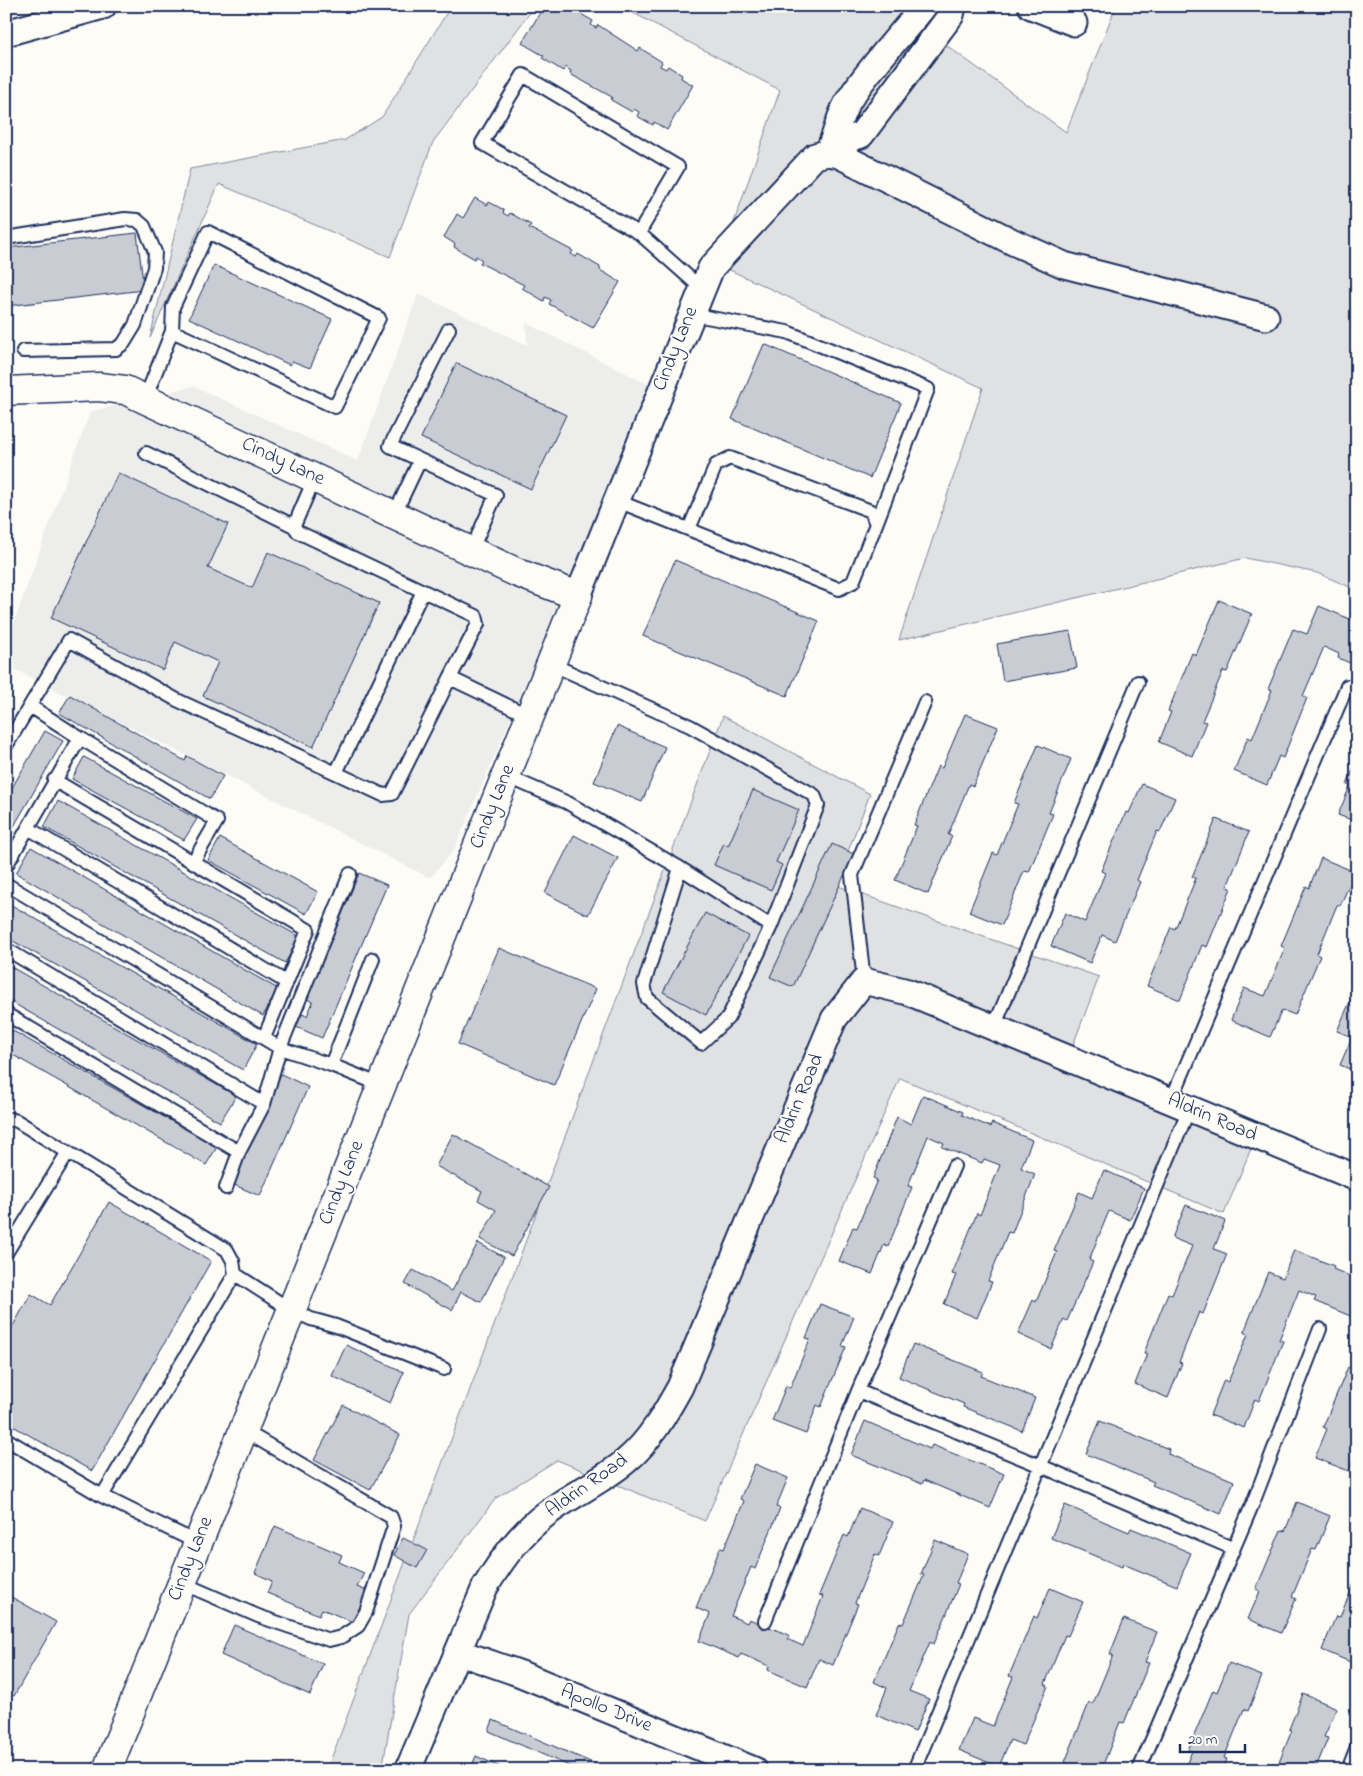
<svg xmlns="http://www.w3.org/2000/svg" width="1363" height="1776" font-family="'Indie Flower',sans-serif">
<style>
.built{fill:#edeeec}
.green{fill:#e0e1e3;stroke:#7e88a0}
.building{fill:#c9ccd3;stroke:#1b2f5e}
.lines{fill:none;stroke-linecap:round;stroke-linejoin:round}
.service-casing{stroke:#1b2f5e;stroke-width:16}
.minor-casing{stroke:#1b2f5e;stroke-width:29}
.tertiary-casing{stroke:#1b2f5e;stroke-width:31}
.service{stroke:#fdfcf7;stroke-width:12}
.minor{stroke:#fdfcf7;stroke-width:25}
.tertiary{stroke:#fdfcf7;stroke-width:28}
.labels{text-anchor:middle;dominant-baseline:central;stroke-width:4;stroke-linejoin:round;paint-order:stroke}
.street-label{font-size:20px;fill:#1b2f5e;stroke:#fdfcf7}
</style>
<rect width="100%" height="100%" fill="#fdfcf7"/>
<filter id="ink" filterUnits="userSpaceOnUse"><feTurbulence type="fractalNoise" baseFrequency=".02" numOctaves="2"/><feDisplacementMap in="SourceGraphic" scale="10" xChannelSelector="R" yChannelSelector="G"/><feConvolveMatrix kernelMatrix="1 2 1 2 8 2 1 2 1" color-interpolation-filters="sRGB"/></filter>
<g filter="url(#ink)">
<path class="built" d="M 418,294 L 527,345 L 526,323 L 654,387 L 454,850 L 430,878 L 6,665 L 6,644 L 90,412 L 193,386 L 358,461 Z"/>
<path class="green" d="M 451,6 L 535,6 L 433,142 L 390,257 L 219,184 L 150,338 L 190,169 L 345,140 L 382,117 Z
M 620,6 L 892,6 L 1066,132 L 1116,6 L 1357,6 L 1357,590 L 1317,573 L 1245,558 L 899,640 L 983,388 L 719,265 L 780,90 Z
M 723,716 L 870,794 L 835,885 L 1099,977 L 1068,1058 L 1257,1134 L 1224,1214 L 900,1078 L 705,1521 L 557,1460 L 496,1498 L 409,1614 L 382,1770 L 327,1770 Z"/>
<path class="building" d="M 544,6 L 562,6 L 570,11 L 572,9 L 593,21 L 591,25 L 596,28 L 598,25 L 638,51 L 640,48 L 662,62 L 660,66 L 666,69 L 668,66 L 682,75 L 681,78 L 693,85 L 667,130 L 654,122 L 653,125 L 637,116 L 639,112 L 634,109 L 632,112 L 611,100 L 612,97 L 570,74 L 571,71 L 565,67 L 563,71 L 542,58 L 544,56 L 522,43 Z
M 475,198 L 487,205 L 489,202 L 504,210 L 503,213 L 508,216 L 510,213 L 531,225 L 529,228 L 573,251 L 571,254 L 576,257 L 578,254 L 600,267 L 600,270 L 620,282 L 593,328 L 549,304 L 551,300 L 545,297 L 544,301 L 522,288 L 524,285 L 480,263 L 482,260 L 476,256 L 475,259 L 454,247 L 455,244 L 444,237 L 457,214 L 463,218 Z
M 137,233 L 144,290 L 6,306 L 6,248 Z
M 214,265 L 332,319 L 310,368 L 292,361 L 290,365 L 189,318 Z
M 764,344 L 901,403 L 870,478 L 732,419 Z
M 456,363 L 566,415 L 531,489 L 421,438 Z
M 118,473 L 228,524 L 208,568 L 252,588 L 268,552 L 379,603 L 313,747 L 203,696 L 218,662 L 175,642 L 163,670 L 51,618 Z
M 675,560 L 819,621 L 787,696 L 643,636 Z
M 1219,600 L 1252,614 L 1227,672 L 1223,671 L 1202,721 L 1206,722 L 1192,756 L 1159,742 L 1171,712 L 1168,711 L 1192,653 L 1196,655 Z
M 1319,606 L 1357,622 L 1357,666 L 1338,658 L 1339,654 L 1324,647 L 1303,696 L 1307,698 L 1283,758 L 1279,756 L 1267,785 L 1234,771 L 1248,737 L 1252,739 L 1272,690 L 1268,689 L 1293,629 L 1307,634 Z
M 1070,631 L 1077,668 L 1003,681 L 997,644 Z
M 70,695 L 185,761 L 187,756 L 223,776 L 210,799 L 59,713 Z
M 965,714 L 998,727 L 973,786 L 969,784 L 948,835 L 952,836 L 928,894 L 895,880 L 917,826 L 914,825 L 938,766 L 942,768 Z
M 617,726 L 665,747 L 642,802 L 594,782 Z
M 45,731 L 63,741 L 6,840 L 6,798 Z
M 1038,745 L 1071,759 L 1049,813 L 1053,814 L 1029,872 L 1024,871 L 1002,925 L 969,912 L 993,853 L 997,855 L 1018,804 L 1014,803 Z
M 84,757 L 197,819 L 184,840 L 72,779 Z
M 1357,760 L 1357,822 L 1338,815 L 1350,786 L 1347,785 Z
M 1142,784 L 1175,798 L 1160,832 L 1157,831 L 1137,880 L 1140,882 L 1115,941 L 1102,935 L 1090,963 L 1051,946 L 1065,913 L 1085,922 L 1105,873 L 1101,871 L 1126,812 L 1129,813 Z
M 753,790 L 799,810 L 776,862 L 782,865 L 771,890 L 714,865 L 724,843 L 728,846 Z
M 58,801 L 300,937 L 285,963 L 44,827 Z
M 1216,819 L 1249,832 L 1227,887 L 1231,888 L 1207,947 L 1202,945 L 1180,1000 L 1147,986 L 1171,927 L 1175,929 L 1196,878 L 1192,877 Z
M 574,835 L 618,858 L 588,915 L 545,893 Z
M 220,838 L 318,892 L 306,914 L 208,860 Z
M 832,844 L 854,854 L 793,987 L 770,977 Z
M 31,847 L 278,989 L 263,1016 L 16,873 Z
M 1321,858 L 1355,872 L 1340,906 L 1337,905 L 1317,954 L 1320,956 L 1295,1015 L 1282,1010 L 1270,1037 L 1231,1020 L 1244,988 L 1265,996 L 1285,948 L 1281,946 L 1306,886 L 1309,888 Z
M 359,873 L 387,885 L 322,1038 L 296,1027 L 302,1014 L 307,1016 L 313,1002 L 307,999 Z
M 6,902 L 257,1044 L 243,1070 L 6,937 Z
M 705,913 L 748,936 L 706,1015 L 663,992 Z
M 499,948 L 596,989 L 554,1085 L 458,1044 Z
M 6,964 L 236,1096 L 220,1122 L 6,999 Z
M 1357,986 L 1357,1072 L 1340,1065 L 1352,1037 L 1337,1031 Z
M 6,1027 L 217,1147 L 206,1165 L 6,1051 Z
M 281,1074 L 308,1087 L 260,1196 L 232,1184 Z
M 923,1095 L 963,1112 L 962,1115 L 990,1127 L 992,1123 L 1032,1140 L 1021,1168 L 1035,1174 L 1012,1233 L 1008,1232 L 988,1281 L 992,1282 L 977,1318 L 944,1304 L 956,1275 L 952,1274 L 977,1213 L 980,1215 L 1000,1165 L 984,1159 L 982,1163 L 942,1147 L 944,1143 L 928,1136 L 908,1186 L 912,1187 L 888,1247 L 884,1245 L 872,1274 L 839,1261 L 853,1227 L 857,1228 L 877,1180 L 873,1178 L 897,1117 L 911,1124 Z
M 453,1134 L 549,1187 L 512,1256 L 480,1239 L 496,1210 L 478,1200 L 482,1191 L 436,1166 Z
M 1104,1170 L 1144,1188 L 1130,1220 L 1109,1211 L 1089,1260 L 1093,1262 L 1067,1321 L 1064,1319 L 1051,1349 L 1018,1334 L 1033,1300 L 1036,1302 L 1057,1252 L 1054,1251 L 1079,1192 L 1092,1198 Z
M 109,1202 L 211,1261 L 92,1471 L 6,1422 L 6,1338 L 31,1294 L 50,1305 Z
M 1186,1205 L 1225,1221 L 1214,1249 L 1227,1254 L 1203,1314 L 1199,1312 L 1179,1362 L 1182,1363 L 1168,1398 L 1135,1384 L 1147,1354 L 1144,1353 L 1168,1293 L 1172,1295 L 1192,1246 L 1172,1238 Z
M 478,1243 L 504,1257 L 481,1302 L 461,1292 L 452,1310 L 405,1284 L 413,1270 L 452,1291 Z
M 1294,1250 L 1334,1266 L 1333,1269 L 1357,1279 L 1357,1313 L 1353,1317 L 1314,1301 L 1316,1297 L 1299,1290 L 1279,1340 L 1283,1341 L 1259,1401 L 1255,1399 L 1244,1428 L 1210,1415 L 1224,1380 L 1228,1382 L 1248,1334 L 1244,1332 L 1268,1272 L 1283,1278 Z
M 820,1304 L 854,1317 L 842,1346 L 846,1347 L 821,1407 L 817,1405 L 806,1434 L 772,1421 L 786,1386 L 790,1388 L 810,1339 L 806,1338 Z
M 913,1344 L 983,1372 L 981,1376 L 1035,1398 L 1022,1431 L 963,1407 L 964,1404 L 899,1377 Z
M 346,1345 L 404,1372 L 390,1403 L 332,1376 Z
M 1357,1356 L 1357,1451 L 1349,1471 L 1315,1458 L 1327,1429 L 1323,1427 L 1348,1367 L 1352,1369 Z
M 343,1405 L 400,1435 L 370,1490 L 314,1460 Z
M 865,1421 L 930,1449 L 932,1445 L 1004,1474 L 990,1508 L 924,1480 L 922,1484 L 851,1455 Z
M 1100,1421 L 1169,1449 L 1168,1454 L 1234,1481 L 1221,1514 L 1152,1485 L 1154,1482 L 1086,1454 Z
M 755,1464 L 788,1478 L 776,1507 L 780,1508 L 755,1569 L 751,1567 L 731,1616 L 747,1623 L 749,1619 L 789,1635 L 787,1639 L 803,1646 L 823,1596 L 819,1595 L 844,1535 L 848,1537 L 860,1508 L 893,1522 L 879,1556 L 875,1554 L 855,1603 L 858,1604 L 833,1665 L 819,1659 L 807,1687 L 768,1670 L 769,1666 L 741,1654 L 739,1658 L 699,1641 L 710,1614 L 696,1608 L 720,1548 L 724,1549 L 744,1501 L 740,1499 Z
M 1297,1502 L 1330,1516 L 1316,1550 L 1312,1549 L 1292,1597 L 1296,1599 L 1281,1633 L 1248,1619 L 1260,1591 L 1256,1589 L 1281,1530 L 1285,1531 Z
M 1065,1505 L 1129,1532 L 1131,1528 L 1191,1553 L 1177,1586 L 1123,1564 L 1122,1567 L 1051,1538 Z
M 275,1526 L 342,1555 L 339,1562 L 364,1573 L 357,1587 L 367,1591 L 353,1622 L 322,1609 L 319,1615 L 267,1593 L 272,1581 L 255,1573 Z
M 403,1538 L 427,1550 L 417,1568 L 394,1555 Z
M 935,1540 L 968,1554 L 956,1583 L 959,1584 L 934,1644 L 930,1642 L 909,1691 L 929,1699 L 915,1732 L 876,1715 L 887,1688 L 874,1682 L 899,1623 L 903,1624 L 924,1575 L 921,1574 Z
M 1357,1576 L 1357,1660 L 1355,1664 L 1322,1650 L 1336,1616 L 1340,1617 Z
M 1050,1588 L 1083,1602 L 1068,1636 L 1065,1635 L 1045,1684 L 1048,1686 L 1023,1745 L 1010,1740 L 999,1767 L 959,1750 L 973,1718 L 993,1726 L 1013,1677 L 1009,1676 L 1034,1616 L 1037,1618 Z
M 6,1594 L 56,1622 L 14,1696 L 6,1692 Z
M 1124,1619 L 1157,1632 L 1145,1662 L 1149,1663 L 1124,1723 L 1120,1722 L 1101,1770 L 1079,1770 L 1065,1762 L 1089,1703 L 1093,1704 L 1113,1655 L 1110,1654 Z
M 234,1625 L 323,1664 L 310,1695 L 221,1655 Z
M 1229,1663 L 1262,1676 L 1248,1711 L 1244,1709 L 1224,1758 L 1227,1759 L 1223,1770 L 1184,1770 L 1192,1751 L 1188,1750 L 1213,1690 L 1217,1692 Z
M 1303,1694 L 1337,1708 L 1324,1737 L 1328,1738 L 1315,1770 L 1276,1770 L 1292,1730 L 1289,1729 Z
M 493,1720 L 609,1770 L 578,1770 L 489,1731 Z
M 476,1756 L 507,1770 L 470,1770 Z"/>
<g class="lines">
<defs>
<path id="service" d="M 639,233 L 678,167 L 523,75 L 482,143 L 639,233 L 701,288
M 6,238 L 125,219 L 137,220 L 144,226 L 155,252 L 154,268 L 135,325 L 124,343 L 116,349 L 23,351
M 690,314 L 787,332 L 928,389 L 876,524
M 145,399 L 172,331 L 173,307 L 208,232 L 379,318 L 335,407 L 172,331
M 146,453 L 294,526
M 420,460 L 390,446 L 449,329
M 315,477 L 294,526 L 298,532 L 476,616 L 478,624 L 450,678 L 529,716
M 615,500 L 839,589 L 853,582 L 876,524 L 871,511 L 730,458 L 716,465 L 689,529
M 394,515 L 420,460 L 496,495 L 471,551
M 423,591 L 336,773 L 383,795 L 392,794 L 450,678
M 30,706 L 80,738
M 6,746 L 69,640 L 177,700 L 336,773
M 506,776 L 568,803 L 680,868 L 644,984 L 647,998 L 701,1043 L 728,1018 L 771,926 L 818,805 L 814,795 L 690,726 L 551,664
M 54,780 L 308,930 L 264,1038
M 28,828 L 286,982
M 6,866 L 80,738 L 217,821 L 193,862
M 680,868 L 771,926
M 6,884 L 280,1048 L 350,874
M 6,949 L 264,1104
M 373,959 L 331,1065 L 381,1085
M 864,981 L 852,875 L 925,702
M 6,1014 L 239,1152
M 994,1027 L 1138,682
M 1171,1101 L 1347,686
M 6,1121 L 10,1119 L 17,1121 L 227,1250 L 233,1261 L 235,1274 L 291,1310 L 311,1319 L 336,1326 L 444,1369
M 226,1188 L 239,1152 L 264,1104 L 280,1048 L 331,1065
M 6,1253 L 68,1152
M 858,1391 L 1041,1466 L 1232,1548
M 6,1439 L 102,1496 L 198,1543
M 102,1496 L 235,1274
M 182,1583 L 258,1616 L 329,1640 L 341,1637 L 358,1626 L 366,1612 L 394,1526 L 391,1517 L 243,1430
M 765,1621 L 858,1391 L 954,1166
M 914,1770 L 1189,1109
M 1139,1770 L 1253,1503 L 1320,1329
M 1348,1770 L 1357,1747"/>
<path id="minor" d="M 1031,6 L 1074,23
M 6,33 L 103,6
M 833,144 L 861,135 L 951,15 L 953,6
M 827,153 C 837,136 838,116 849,100 C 868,69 901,35 924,6
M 578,596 L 711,268 L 815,156 L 827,153 L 839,155 L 1013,242 L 1064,265 L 1266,317
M 458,1652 L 521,1674 L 754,1770
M 408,1770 L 485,1587 C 502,1559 520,1534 546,1514 C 572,1494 601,1482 626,1461 C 650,1441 665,1414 680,1387 L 834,1019 L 864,981 L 908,992 L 1357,1178"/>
<path id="tertiary" d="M 6,391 L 99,387 L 125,390 L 518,573 L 578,596 L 107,1770"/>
</defs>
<use href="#service" class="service-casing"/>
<use href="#minor" class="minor-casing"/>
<use href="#tertiary" class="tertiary-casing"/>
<use href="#service" class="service"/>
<use href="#minor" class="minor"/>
<use href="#tertiary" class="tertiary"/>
</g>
</g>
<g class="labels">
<g class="street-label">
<text transform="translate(676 349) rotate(-68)">Cindy Lane</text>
<text transform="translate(283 462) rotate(25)">Cindy Lane</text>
<text transform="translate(493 807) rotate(-68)">Cindy Lane</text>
<text transform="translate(800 1099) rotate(-67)">Aldrin Road</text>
<text transform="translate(1212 1118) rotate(23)">Aldrin Road</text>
<text transform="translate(342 1183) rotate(-68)">Cindy Lane</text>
<text transform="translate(587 1486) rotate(-35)">Aldrin Road</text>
<text transform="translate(191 1559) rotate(-68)">Cindy Lane</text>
<text transform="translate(606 1709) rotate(22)">Apollo Drive</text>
</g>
</g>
<rect width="1363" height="1776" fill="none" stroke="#fdfcf7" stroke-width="25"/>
<rect x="12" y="12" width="1338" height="1751" fill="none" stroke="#1b2f5e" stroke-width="2" filter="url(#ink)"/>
<path d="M1180 1744v8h65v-8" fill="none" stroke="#1b2f5e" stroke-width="2.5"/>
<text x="1188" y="1744" font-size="15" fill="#1b2f5e" stroke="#fdfcf7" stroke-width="4" paint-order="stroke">20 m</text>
</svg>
